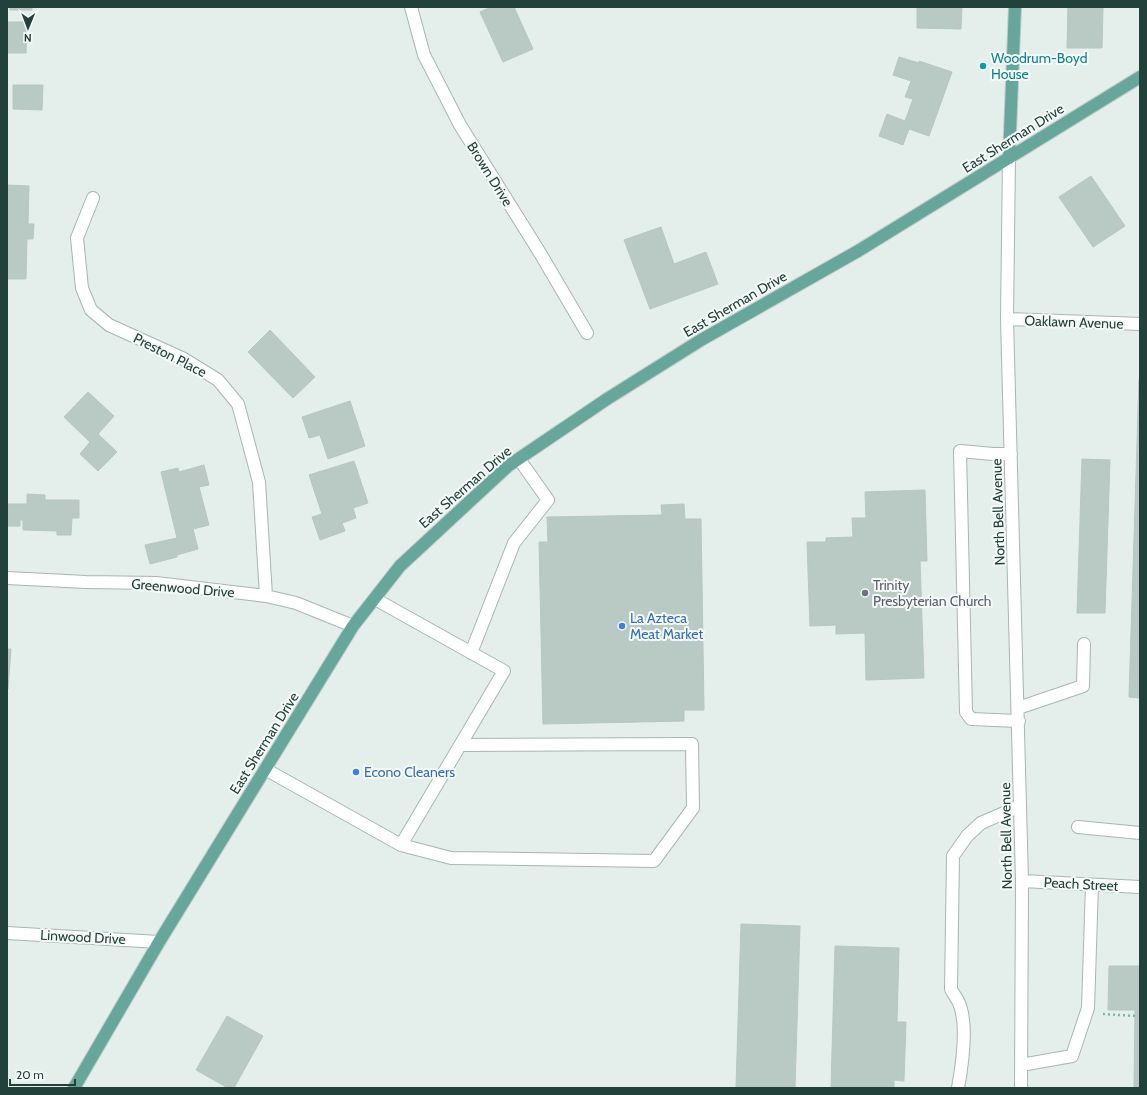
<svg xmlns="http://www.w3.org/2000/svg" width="1147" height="1095" font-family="Cabin,sans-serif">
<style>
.building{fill:#b9c9c4;stroke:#b6c8c2}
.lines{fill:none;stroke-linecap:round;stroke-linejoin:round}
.minor-casing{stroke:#a6b7b3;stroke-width:14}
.major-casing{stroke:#c1cac8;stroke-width:14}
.path{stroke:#83b3a8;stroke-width:2.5;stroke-dasharray:2 3;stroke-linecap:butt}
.minor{stroke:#fff;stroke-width:12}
.major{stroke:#67a69b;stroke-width:12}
.culture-dot{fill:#0f9aa8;stroke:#f5faf8;stroke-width:1.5}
.worship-dot{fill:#6b7280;stroke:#f5faf8;stroke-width:1.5}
.shop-dot{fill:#3f7fe0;stroke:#f5faf8;stroke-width:1.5}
.labels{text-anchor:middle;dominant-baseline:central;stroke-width:4;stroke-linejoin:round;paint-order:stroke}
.culture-label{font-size:14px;fill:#0d838f;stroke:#f5faf8;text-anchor:start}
.street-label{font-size:14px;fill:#22413b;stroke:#f5faf8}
.worship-label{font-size:14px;fill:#5b616d;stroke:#f5faf8;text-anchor:start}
.shop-label{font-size:14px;fill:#366cbe;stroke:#f5faf8;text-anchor:start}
</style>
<rect width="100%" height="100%" fill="#e4eeeb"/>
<path class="building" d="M 10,7 L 32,7 L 32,10 L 10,10 Z
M 491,7 L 514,7 L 533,49 L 503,62 L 480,12 Z
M 917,7 L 962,7 L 961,29 L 917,28 Z
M 1068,7 L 1103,7 L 1102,48 L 1067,48 Z
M 7,22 L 27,22 L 26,53 L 7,53 Z
M 899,57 L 919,63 L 919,61 L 952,72 L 929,136 L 909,129 L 903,145 L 879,136 L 887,114 L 905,121 L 913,99 L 905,97 L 911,81 L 893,75 Z
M 13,85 L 43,85 L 42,110 L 13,109 Z
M 1091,176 L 1125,226 L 1093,247 L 1059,197 Z
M 7,185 L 29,186 L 28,224 L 34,224 L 33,239 L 27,239 L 26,279 L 7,279 Z
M 661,227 L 674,264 L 706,252 L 718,284 L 650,309 L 624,240 Z
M 270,330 L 315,377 L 293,398 L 248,352 Z
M 1139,379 L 1140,379 L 1140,698 L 1129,697 Z
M 88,392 L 114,416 L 98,434 L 117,452 L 98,471 L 80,454 L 90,442 L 64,417 Z
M 350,401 L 365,446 L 328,459 L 320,435 L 309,438 L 302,417 Z
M 1082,459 L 1110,460 L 1105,613 L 1077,613 Z
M 354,461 L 368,503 L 353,508 L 356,518 L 342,523 L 345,531 L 320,540 L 312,517 L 322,514 L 309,475 Z
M 204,465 L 209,485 L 199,487 L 209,525 L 193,529 L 198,549 L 177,555 L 177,557 L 150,564 L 145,545 L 177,538 L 161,472 L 178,468 L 179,472 Z
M 925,490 L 927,561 L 920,561 L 924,678 L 866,680 L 865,633 L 836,634 L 836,625 L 810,626 L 807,542 L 826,542 L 826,538 L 853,537 L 852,518 L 866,518 L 865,492 Z
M 27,494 L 45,495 L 45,500 L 79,500 L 79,518 L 72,518 L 71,535 L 57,535 L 57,531 L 23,530 L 23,520 L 20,520 L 20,526 L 7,526 L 7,504 L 27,504 Z
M 684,504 L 685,519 L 701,519 L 704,710 L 684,710 L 684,721 L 543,724 L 539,542 L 548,542 L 547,517 L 662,515 L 661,505 Z
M 7,649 L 11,649 L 8,689 L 7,689 Z
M 741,924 L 800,926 L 795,1088 L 736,1088 Z
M 835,946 L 899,948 L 897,1022 L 906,1022 L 904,1081 L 894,1080 L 894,1088 L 831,1088 Z
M 1109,966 L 1140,966 L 1140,1088 L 1134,1088 L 1135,1010 L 1108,1010 Z
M 227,1016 L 263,1036 L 234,1088 L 228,1088 L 196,1070 Z"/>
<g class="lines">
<defs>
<path id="minor" d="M 411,7 L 424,55 L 460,125 L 540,253 L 587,333
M 1009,158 L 1007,319 L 1022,881 L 1021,1088
M 93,198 L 77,238 L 82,288 L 91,310 L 109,325 L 184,359 L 218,380 L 238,404 L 259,482 L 266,596
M 1007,319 L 1140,324
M 1011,454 L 993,454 L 960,451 L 966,712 L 971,719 L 1019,721
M 7,578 L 86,582 L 156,583 L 266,596 L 296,603 L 353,626
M 471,653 L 514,543 L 548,500 L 519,459
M 1018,708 L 1083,686 L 1084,644
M 265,769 L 401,845 L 504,671 L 375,599
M 1078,827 L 1140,833
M 401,845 L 451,858 L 654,861 L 693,808 L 692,744 L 460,745
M 1022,881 L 1140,887
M 7,933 L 159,942
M 1021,1065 L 1072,1056 L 1088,1008 L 1092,885
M 958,1088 C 962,1066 968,1024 959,1003 C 957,998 953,994 951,989 L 953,856 L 967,836 L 981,823 L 1020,806"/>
<path id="major" d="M 1009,158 L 1015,7
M 74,1088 L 159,942 L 353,626 L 400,566 L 508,466 L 607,399 L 701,340 L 858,251 L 1140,77"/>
</defs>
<use href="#minor" class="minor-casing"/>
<use href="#major" class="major-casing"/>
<path class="path" d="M 1103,1014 L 1135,1016"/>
<use href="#minor" class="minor"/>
<use href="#major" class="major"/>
</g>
<circle class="culture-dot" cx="983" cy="66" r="4"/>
<circle class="worship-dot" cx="865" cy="593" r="4"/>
<g class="shop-dot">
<circle cx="622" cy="626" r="4"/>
<circle cx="356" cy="772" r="4"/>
</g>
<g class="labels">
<g class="culture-label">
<text x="991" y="58">Woodrum-Boyd<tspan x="991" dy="16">House</tspan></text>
</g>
<g class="street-label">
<text transform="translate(1013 138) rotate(-32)">East Sherman Drive</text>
<text transform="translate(490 174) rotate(58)">Brown Drive</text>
<text transform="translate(735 304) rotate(-30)">East Sherman Drive</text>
<text transform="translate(1074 322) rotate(2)">Oaklawn Avenue</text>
<text transform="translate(170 355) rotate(27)">Preston Place</text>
<text transform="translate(465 487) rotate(-41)">East Sherman Drive</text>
<text transform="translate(998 512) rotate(-92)">North Bell Avenue</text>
<text transform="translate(183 588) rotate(5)">Greenwood Drive</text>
<text transform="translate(264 743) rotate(-58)">East Sherman Drive</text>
<text transform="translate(1006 836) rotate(-91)">North Bell Avenue</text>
<text transform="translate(1081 884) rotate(3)">Peach Street</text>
<text transform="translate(83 937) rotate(3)">Linwood Drive</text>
</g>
<g class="worship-label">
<text x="873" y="585">Trinity<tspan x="873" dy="16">Presbyterian Church</tspan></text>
</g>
<g class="shop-label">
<text x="630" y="618">La Azteca<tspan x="630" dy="16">Meat Market</tspan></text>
<text x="364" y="772">Econo Cleaners</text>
</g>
</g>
<rect width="1147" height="1095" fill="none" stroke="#22413b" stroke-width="16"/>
<g transform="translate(28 28) rotate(181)" stroke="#f5faf8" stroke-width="3" paint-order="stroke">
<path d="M0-3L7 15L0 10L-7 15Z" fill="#22413b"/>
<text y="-6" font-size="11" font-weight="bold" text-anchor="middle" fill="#22413b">N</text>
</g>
<path d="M10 1079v6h65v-6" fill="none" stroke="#22413b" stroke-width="2"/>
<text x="16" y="1079" font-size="12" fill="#22413b" stroke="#f5faf8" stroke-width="3" paint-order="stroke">20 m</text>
</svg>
